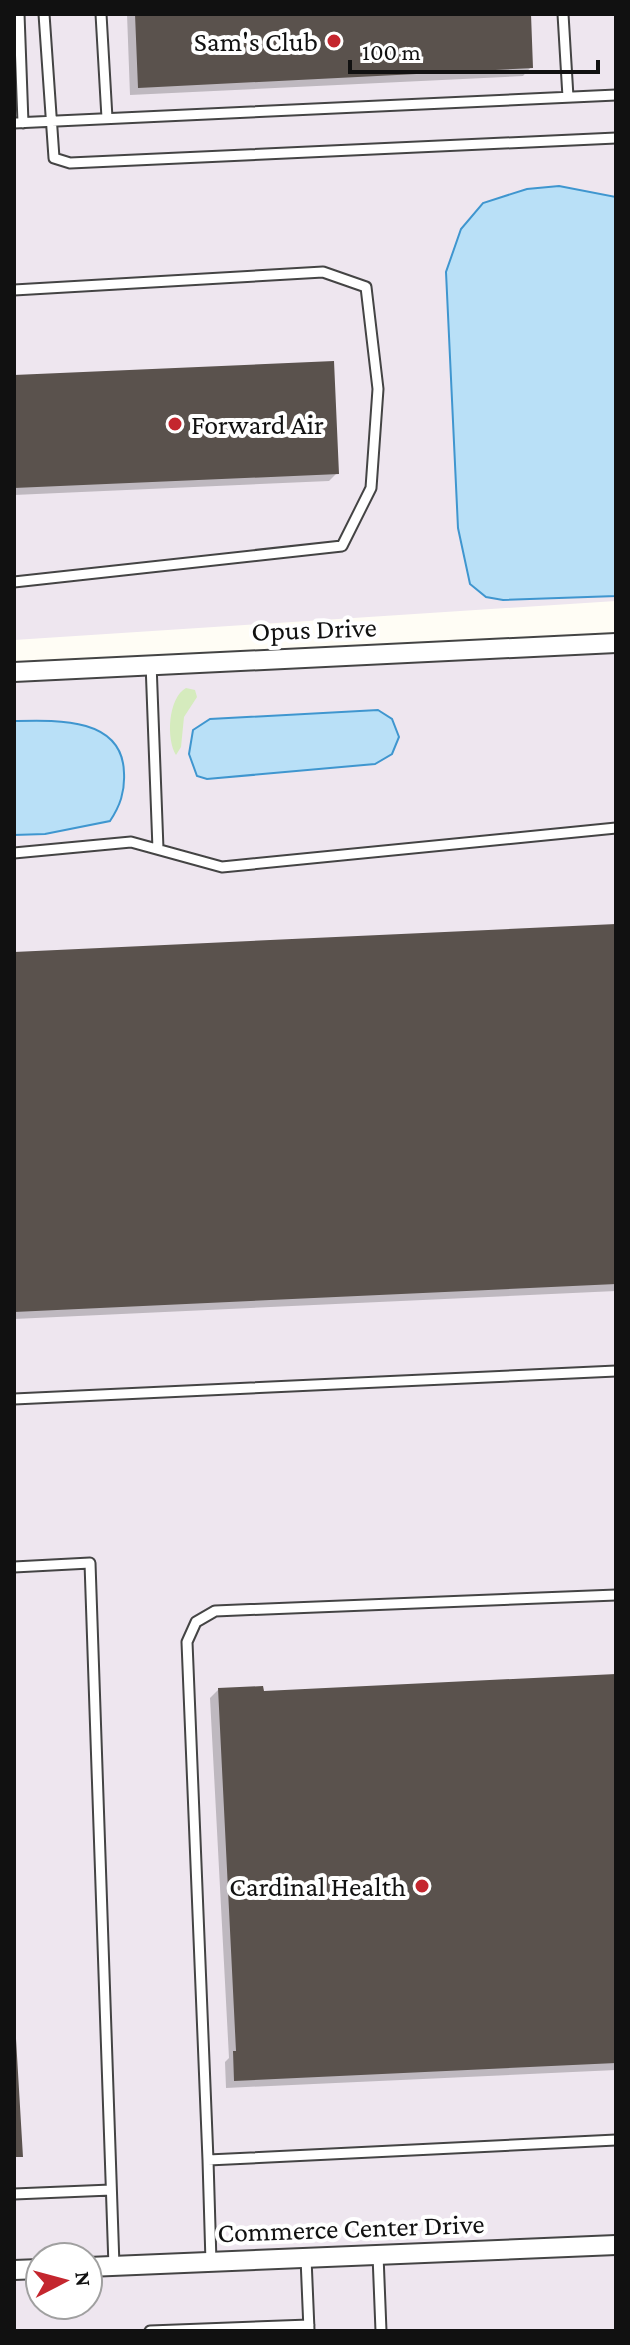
<svg xmlns="http://www.w3.org/2000/svg" width="630" height="2345" font-family="'Crimson Pro',serif">
<style>
.industrial{fill:#eee6ef;fill-rule:evenodd}
.green{fill:#d5ebbd}
.water{fill:#b9e0f7;stroke:#3f96cf;stroke-width:2}
.shadow{fill:#0003}
.building{fill:#5a524d}
.lines{fill:none;stroke-linecap:round;stroke-linejoin:round}
.service-casing{stroke:#444;stroke-width:13}
.minor-casing{stroke:#444;stroke-width:22}
.service{stroke:#fff;stroke-width:9}
.minor{stroke:#fff;stroke-width:18}
.poi-dot{fill:#c4262e;stroke:#fff;stroke-width:3}
.labels{text-anchor:middle;dominant-baseline:central;stroke-width:8;stroke-linejoin:round;paint-order:stroke}
.poi-label{font-size:28px;fill:#111;stroke:#fff;text-anchor:end}
.street-label{font-size:28px;fill:#111;stroke:#fff}
</style>
<rect width="100%" height="100%" fill="#fffdf5"/>
<path class="industrial" d="M 14,14 L 616,14 L 616,601 L 14,640 Z
M 616,643 L 616,2331 L 14,2331 L 14,672 ZM 40,2257 L 88,2257 L 88,2305 L 40,2305 Z"/>
<path class="green" d="M 186,688 L 195,690 L 197,697 L 184,717 L 181,747 L 176,755 C 166,739 168,698 186,688 Z"/>
<path class="water" d="M 559,186 L 616,197 L 616,596 L 503,600 L 486,597 L 470,584 L 458,528 L 446,272 L 461,229 L 483,203 L 527,189 Z
M 378,710 L 392,719 L 399,737 L 392,754 L 375,764 L 207,779 L 197,776 L 189,754 L 193,730 L 210,719 Z
M 14,721 C 56,720 123,717 124,773 C 125,792 120,806 110,821 L 45,834 L 14,835 Z"/>
<path class="shadow" d="M 127,14 L 529,14 L 531,67 L 523,76 L 130,95 Z
M 14,377 L 337,473 L 329,481 L 14,495 Z
M 616,926 L 616,1291 L 14,1319 L 14,954 Z
M 616,1676 L 616,2070 L 226,2088 L 225,2062 L 229,2058 L 210,1698 L 218,1690 L 262,1693 Z"/>
<path class="building" d="M 135,14 L 531,14 L 533,68 L 138,88 Z
M 334,361 L 339,474 L 14,488 L 14,375 Z
M 616,924 L 616,1284 L 14,1312 L 14,952 Z
M 616,1674 L 616,2063 L 234,2081 L 233,2051 L 236,2051 L 218,1688 L 263,1686 L 264,1691 Z
M 14,2005 L 23,2157 L 14,2157 Z"/>
<g class="lines">
<defs>
<path id="service" d="M 19,14 L 23,123
M 44,14 L 54,158 L 70,163 L 616,138
M 101,14 L 107,118
M 563,14 L 568,97
M 14,123 L 616,95
M 14,290 L 323,272 L 366,287 L 378,389 L 371,488 L 342,546 L 14,582
M 151,663 L 158,849
M 14,853 L 131,842 L 222,867 L 616,828
M 14,1399 L 616,1371
M 14,1567 L 90,1563 L 114,2266
M 208,2160 L 187,1642 L 196,1622 L 215,1611 L 616,1595
M 14,2194 L 111,2190
M 378,2255 L 381,2331
M 306,2258 L 309,2330
M 211,2262 L 208,2160 L 616,2140
M 150,2331 L 309,2325"/>
<path id="minor" d="M 14,672 L 616,643
M 88,2267 L 616,2245
M 14,2270 L 40,2269"/>
</defs>
<use href="#service" class="service-casing"/>
<use href="#minor" class="minor-casing"/>
<use href="#service" class="service"/>
<use href="#minor" class="minor"/>
</g>
<g class="poi-dot">
<circle cx="334" cy="41" r="8"/>
<circle cx="175" cy="424" r="8"/>
<circle cx="422" cy="1886" r="8"/>
</g>
<g class="labels">
<g class="poi-label">
<text x="318" y="41">Sam's Club</text>
<text x="191" y="424" text-anchor="start">Forward Air</text>
<text x="406" y="1886">Cardinal Health</text>
</g>
<g class="street-label">
<text transform="translate(314 629) rotate(-2)">Opus Drive</text>
<text transform="translate(351 2228) rotate(-2)">Commerce Center Drive</text>
</g>
</g>
<rect width="630" height="2345" fill="none" stroke="#111111" stroke-width="32"/>
<g transform="translate(64 2281) rotate(84)"><circle r="38" fill="#ffffff" stroke="#a0a0a0" stroke-width="2"/>
<path d="M0-6L14 30L0 20L-14 30Z" fill="#c4262e"/>
<text y="-12" font-size="22" font-weight="bold" text-anchor="middle" fill="#111111">N</text>
</g>
<path d="M350 60v12h248v-12" fill="none" stroke="#111111" stroke-width="4"/>
<text x="362" y="60" font-size="24" fill="#111111" stroke="#ffffff" stroke-width="6" paint-order="stroke">100 m</text>
</svg>
